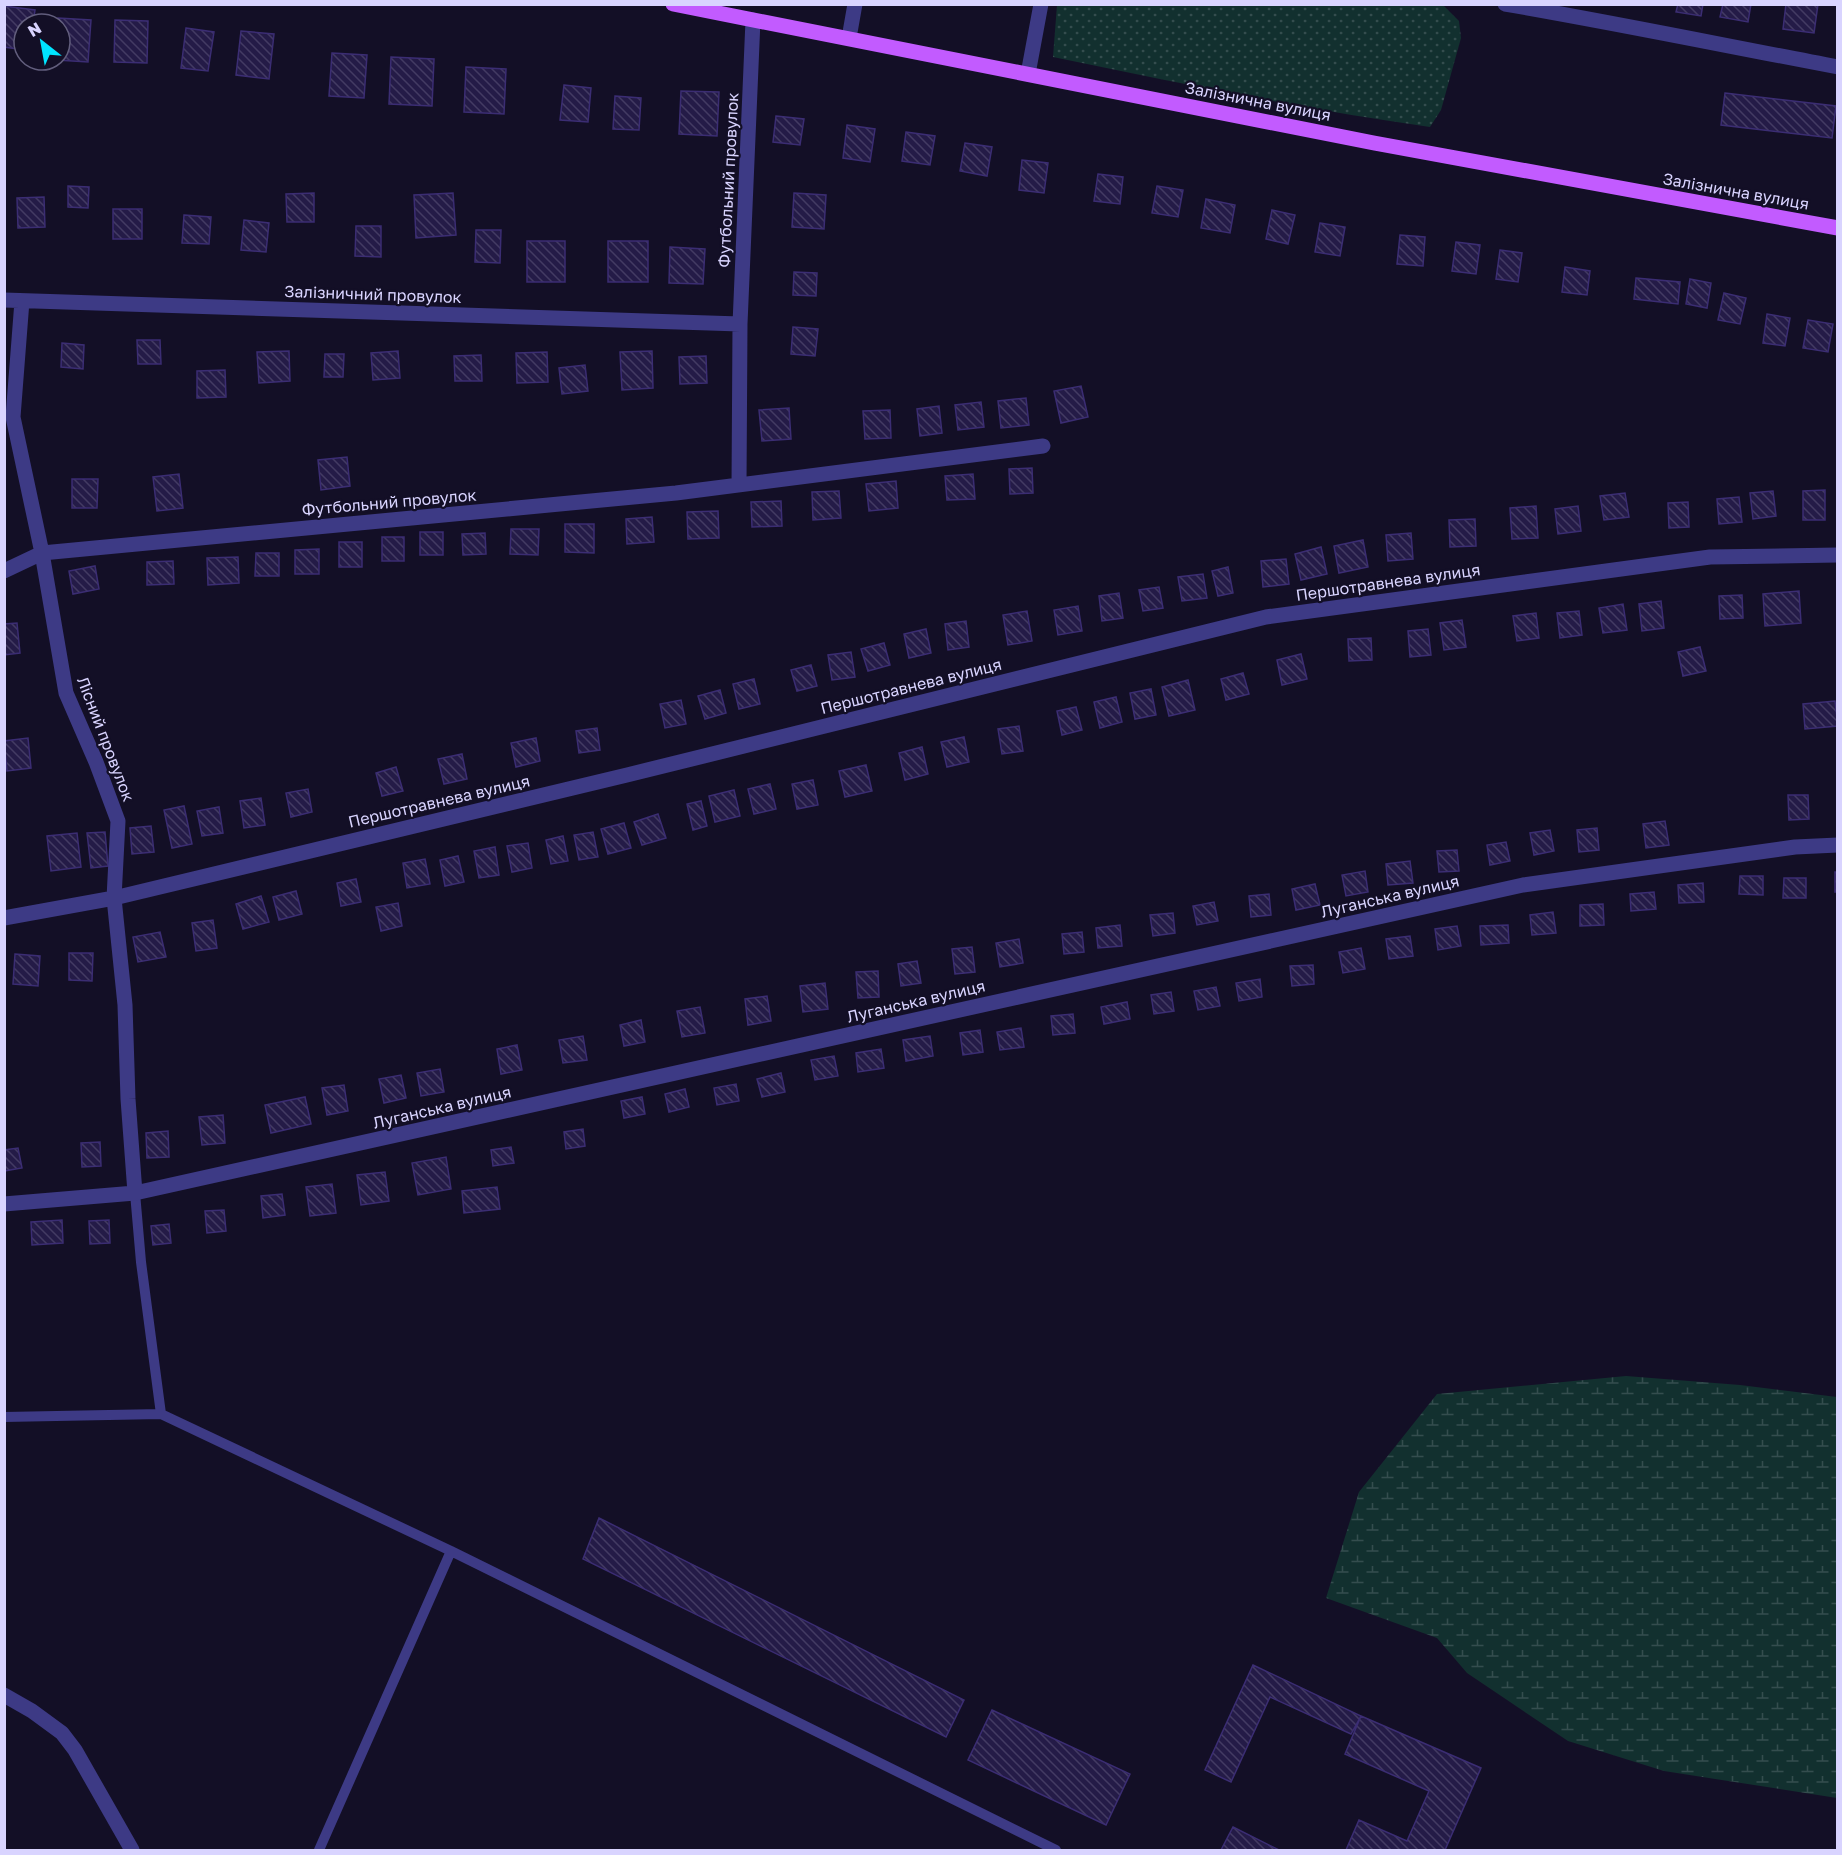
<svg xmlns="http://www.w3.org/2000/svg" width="1842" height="1855" font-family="'Golos Text',sans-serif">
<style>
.grass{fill:url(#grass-dots)}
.wetland{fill:url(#wetland-marsh)}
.building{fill:url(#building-back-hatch);stroke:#3b2d73;stroke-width:1.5}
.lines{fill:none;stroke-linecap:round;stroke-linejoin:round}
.lane{stroke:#3d3a85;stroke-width:10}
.street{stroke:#3d3a85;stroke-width:15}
.primary{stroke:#c25bff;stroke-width:15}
.labels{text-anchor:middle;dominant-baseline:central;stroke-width:4.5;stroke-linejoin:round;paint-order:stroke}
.street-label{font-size:16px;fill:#d9d4ff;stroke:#130f26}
</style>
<defs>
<pattern id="grass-dots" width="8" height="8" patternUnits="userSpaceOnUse" patternTransform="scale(1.5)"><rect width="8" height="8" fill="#12302f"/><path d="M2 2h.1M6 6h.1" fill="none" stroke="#344d4e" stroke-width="1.8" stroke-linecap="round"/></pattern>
<pattern id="wetland-marsh" width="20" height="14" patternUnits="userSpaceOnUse" patternTransform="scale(1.5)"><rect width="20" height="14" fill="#12302f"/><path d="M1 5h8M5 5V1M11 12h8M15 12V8" fill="none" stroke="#344d4e"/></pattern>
<pattern id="building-back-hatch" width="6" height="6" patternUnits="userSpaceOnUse" patternTransform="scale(1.5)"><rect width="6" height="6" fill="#241b47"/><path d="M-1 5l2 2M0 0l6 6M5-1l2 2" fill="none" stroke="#433b63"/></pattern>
</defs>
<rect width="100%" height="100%" fill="#130f26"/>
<path class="grass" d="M 1057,5 L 1443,5 L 1459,21 L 1461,38 L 1441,110 L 1430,127 C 1304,109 1178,83 1053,57 Z"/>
<path class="wetland" d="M 1626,1376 L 1740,1385 L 1837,1397 L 1837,1798 L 1664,1771 L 1568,1741 L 1467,1673 L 1437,1638 L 1326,1598 L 1359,1492 L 1437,1394 Z"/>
<path class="building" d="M 1678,4 L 1703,4 L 1701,16 L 1676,12 Z
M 1723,4 L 1751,4 L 1748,22 L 1720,17 Z
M 1786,4 L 1818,4 L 1814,33 L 1783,29 Z
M 4,6 L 35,10 L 33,24 L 24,24 L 24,50 L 4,47 Z
M 58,18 L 91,20 L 88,62 L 56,60 L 60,60 Z
M 115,20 L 148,21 L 147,63 L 114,62 Z
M 186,28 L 214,32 L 208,71 L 181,68 Z
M 241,31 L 274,34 L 269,79 L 236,75 Z
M 332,53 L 367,55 L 364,98 L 329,96 Z
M 391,57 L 434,59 L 432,106 L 389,104 Z
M 466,67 L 506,69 L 504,114 L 464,112 Z
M 564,85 L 591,88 L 588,122 L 560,120 Z
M 681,91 L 719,92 L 717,136 L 679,134 Z
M 1725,93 L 1836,106 L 1832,138 L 1721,125 Z
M 615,96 L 641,98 L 639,130 L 613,129 Z
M 776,116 L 804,119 L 800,145 L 773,142 Z
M 847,125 L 875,129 L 870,162 L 843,158 Z
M 906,132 L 935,136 L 930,165 L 902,161 Z
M 965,143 L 992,147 L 987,176 L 960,171 Z
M 1022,160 L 1048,163 L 1044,193 L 1019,190 Z
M 1098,174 L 1123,177 L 1120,204 L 1094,201 Z
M 68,186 L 89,187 L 88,208 L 68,207 Z
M 1157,186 L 1183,190 L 1178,217 L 1152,213 Z
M 314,193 L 314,222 L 287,222 L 286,194 Z
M 453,193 L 456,235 L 416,238 L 414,195 Z
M 794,193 L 826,195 L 824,229 L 792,227 Z
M 44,197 L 45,227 L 18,228 L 17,198 Z
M 1206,199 L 1235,205 L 1230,233 L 1201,228 Z
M 113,209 L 142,209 L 142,239 L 113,239 Z
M 1272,210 L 1295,215 L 1288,244 L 1266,239 Z
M 184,215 L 211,217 L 209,244 L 182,243 Z
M 244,220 L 269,223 L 266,252 L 241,250 Z
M 1320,223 L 1345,227 L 1340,256 L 1315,252 Z
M 356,226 L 381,226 L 381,257 L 355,256 Z
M 476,230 L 501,230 L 500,263 L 475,262 Z
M 1400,235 L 1425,237 L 1423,266 L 1397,264 Z
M 527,241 L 565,241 L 565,282 L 527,282 Z
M 608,241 L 648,241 L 648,282 L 608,282 Z
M 1456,242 L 1480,245 L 1476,274 L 1452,271 Z
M 670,247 L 705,249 L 703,284 L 669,283 Z
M 1500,250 L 1522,253 L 1518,282 L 1496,279 Z
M 1565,267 L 1590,271 L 1587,295 L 1562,292 Z
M 794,272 L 817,273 L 816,296 L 793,295 Z
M 1636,278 L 1680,282 L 1678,304 L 1634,299 Z
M 1690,279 L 1711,283 L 1707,308 L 1686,304 Z
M 1724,293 L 1746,298 L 1740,324 L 1718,320 Z
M 1767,314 L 1790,318 L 1785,346 L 1763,343 Z
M 1808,320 L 1833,324 L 1828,352 L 1803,348 Z
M 793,327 L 818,329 L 815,356 L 791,354 Z
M 137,340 L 160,340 L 161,364 L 138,364 Z
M 62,343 L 84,345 L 83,369 L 61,367 Z
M 289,351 L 290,381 L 259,383 L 257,352 Z
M 398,351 L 400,378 L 373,380 L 371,353 Z
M 652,351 L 653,388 L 622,390 L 620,352 Z
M 547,352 L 548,382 L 517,383 L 516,353 Z
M 325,354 L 344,354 L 343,377 L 324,377 Z
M 481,355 L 482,381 L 455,381 L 454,356 Z
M 706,356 L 707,383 L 680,384 L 679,357 Z
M 585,365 L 588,391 L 562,394 L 559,368 Z
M 225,370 L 226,397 L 197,398 L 197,371 Z
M 1081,386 L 1088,417 L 1061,423 L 1054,391 Z
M 1026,398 L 1029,425 L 1001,428 L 998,401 Z
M 981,402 L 984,427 L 958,430 L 955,405 Z
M 939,406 L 942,433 L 920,436 L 917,409 Z
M 789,408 L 791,439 L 762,441 L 759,410 Z
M 890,410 L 891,438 L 865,439 L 863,411 Z
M 347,457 L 350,486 L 321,490 L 318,460 Z
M 1032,468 L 1033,493 L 1010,494 L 1009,469 Z
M 179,474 L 183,508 L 157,511 L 153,477 Z
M 973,474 L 975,499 L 947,500 L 945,476 Z
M 72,479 L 98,479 L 97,508 L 72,508 Z
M 896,481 L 898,508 L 869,511 L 866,484 Z
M 1825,490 L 1825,520 L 1803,520 L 1803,491 Z
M 839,491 L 841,518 L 813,520 L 812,492 Z
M 1773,491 L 1776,516 L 1753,519 L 1750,493 Z
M 1625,493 L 1629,517 L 1604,520 L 1600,496 Z
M 1739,497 L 1742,522 L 1719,524 L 1717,499 Z
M 781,501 L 782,526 L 752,527 L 751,502 Z
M 1688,502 L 1689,527 L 1669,528 L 1668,503 Z
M 1536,506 L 1538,538 L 1512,539 L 1510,508 Z
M 1578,506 L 1581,531 L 1558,534 L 1555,509 Z
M 718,511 L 719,538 L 688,539 L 687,512 Z
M 652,517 L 654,542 L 627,544 L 626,519 Z
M 1475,519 L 1476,546 L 1450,547 L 1449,520 Z
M 565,524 L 594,524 L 594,553 L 565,552 Z
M 511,529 L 539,529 L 538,555 L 510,554 Z
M 420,532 L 443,532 L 443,555 L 420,555 Z
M 485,533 L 486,554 L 463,555 L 462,534 Z
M 1411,533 L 1413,559 L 1388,561 L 1386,535 Z
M 382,537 L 404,537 L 404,561 L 382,561 Z
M 1363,540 L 1368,567 L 1339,573 L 1334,546 Z
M 339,542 L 362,542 L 362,567 L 339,567 Z
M 1321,547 L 1327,574 L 1301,580 L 1295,554 Z
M 319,549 L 319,574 L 295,574 L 295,550 Z
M 256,553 L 279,553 L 279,576 L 255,576 Z
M 238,557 L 239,583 L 208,585 L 207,558 Z
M 1286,559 L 1289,584 L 1263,587 L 1261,561 Z
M 173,561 L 174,584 L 147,585 L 147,562 Z
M 95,566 L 99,589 L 73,594 L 69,571 Z
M 1228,567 L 1233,593 L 1218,596 L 1212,571 Z
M 1203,574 L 1207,598 L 1182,601 L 1178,577 Z
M 1159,587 L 1163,608 L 1143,611 L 1139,590 Z
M 1799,591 L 1801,623 L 1765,626 L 1763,594 Z
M 1119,593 L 1123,618 L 1102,621 L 1099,596 Z
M 1742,595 L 1743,618 L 1720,619 L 1719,596 Z
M 1661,601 L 1664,628 L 1642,631 L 1639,604 Z
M 1623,604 L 1627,630 L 1603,633 L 1599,608 Z
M 1078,606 L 1082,631 L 1058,635 L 1054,610 Z
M 1027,611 L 1032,641 L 1008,645 L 1003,615 Z
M 1579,611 L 1582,635 L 1560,638 L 1557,613 Z
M 1536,613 L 1539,638 L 1517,641 L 1513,616 Z
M 1462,620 L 1466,647 L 1444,650 L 1440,623 Z
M 966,621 L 969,647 L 948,650 L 945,624 Z
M 17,623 L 20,653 L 4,655 L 4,624 Z
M 926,629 L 931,653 L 909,658 L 904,634 Z
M 1428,629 L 1431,655 L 1410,657 L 1408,631 Z
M 1371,638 L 1372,660 L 1349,661 L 1348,639 Z
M 884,643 L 890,665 L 868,671 L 861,649 Z
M 1700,647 L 1706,671 L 1683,676 L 1678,652 Z
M 851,652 L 855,677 L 832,680 L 828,655 Z
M 1301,654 L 1307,679 L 1282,685 L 1277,660 Z
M 811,665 L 817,686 L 797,691 L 791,670 Z
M 1243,673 L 1249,694 L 1226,700 L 1221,679 Z
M 754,679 L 760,704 L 739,709 L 733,684 Z
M 1188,680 L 1195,710 L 1169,716 L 1162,687 Z
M 1151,689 L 1156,715 L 1135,719 L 1130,693 Z
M 720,690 L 726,713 L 705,719 L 698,696 Z
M 1116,697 L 1122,722 L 1100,728 L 1094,702 Z
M 681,700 L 686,724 L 665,728 L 660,704 Z
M 1835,701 L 1838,726 L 1805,729 L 1803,704 Z
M 1076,707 L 1082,730 L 1062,735 L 1057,711 Z
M 1019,726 L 1023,751 L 1002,754 L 998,729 Z
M 597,728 L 600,750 L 579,753 L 576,731 Z
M 964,737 L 969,762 L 947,767 L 941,742 Z
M 28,738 L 31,768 L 7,771 L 4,741 Z
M 536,738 L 540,761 L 516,767 L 511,743 Z
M 922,747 L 928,774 L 905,780 L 899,753 Z
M 462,754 L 467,779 L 444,784 L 438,759 Z
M 866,765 L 872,791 L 845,797 L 839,771 Z
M 396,767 L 403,791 L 382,796 L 376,773 Z
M 813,780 L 818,805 L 797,809 L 792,784 Z
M 770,784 L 776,809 L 754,814 L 748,789 Z
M 308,789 L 312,812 L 291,817 L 286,793 Z
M 734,790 L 740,816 L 715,822 L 709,796 Z
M 1788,795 L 1808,795 L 1809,819 L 1789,820 Z
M 261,798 L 265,825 L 244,828 L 240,801 Z
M 701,801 L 707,826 L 693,830 L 687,804 Z
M 184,806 L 192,844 L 172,848 L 164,810 Z
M 219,807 L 223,833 L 202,836 L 197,811 Z
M 658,814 L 666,838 L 642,845 L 634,822 Z
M 1665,821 L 1669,845 L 1646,848 L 1643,824 Z
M 624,823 L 631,848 L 608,854 L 601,829 Z
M 151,826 L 154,852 L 132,854 L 130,828 Z
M 1597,828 L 1599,850 L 1579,852 L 1577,830 Z
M 1550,830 L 1554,851 L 1534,855 L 1530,833 Z
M 105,832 L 108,866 L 91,868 L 87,833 Z
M 593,832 L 598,857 L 579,860 L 574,835 Z
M 77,833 L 81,867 L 51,871 L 47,836 Z
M 563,836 L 568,861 L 551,864 L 546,840 Z
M 1506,842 L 1510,861 L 1490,865 L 1487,845 Z
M 528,843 L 532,868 L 512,872 L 507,846 Z
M 495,847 L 499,875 L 479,878 L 474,851 Z
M 1457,850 L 1459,871 L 1439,872 L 1437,851 Z
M 458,856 L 464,882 L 445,886 L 440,860 Z
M 425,859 L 430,884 L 407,888 L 403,863 Z
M 1410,861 L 1413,883 L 1388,885 L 1386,864 Z
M 1365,871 L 1368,892 L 1346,896 L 1342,875 Z
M 1835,872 L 1838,872 L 1838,892 L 1835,892 Z
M 1740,876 L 1763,876 L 1763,895 L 1739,894 Z
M 1784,878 L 1806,878 L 1806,898 L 1783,898 Z
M 356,879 L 361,902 L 341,906 L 337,883 Z
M 1703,883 L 1704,902 L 1679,903 L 1678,885 Z
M 1315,884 L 1320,905 L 1296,910 L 1292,889 Z
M 296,891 L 302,914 L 279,920 L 273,897 Z
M 1654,892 L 1656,909 L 1631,911 L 1630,894 Z
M 1269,894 L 1271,915 L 1251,917 L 1249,896 Z
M 261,896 L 269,922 L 243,929 L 236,904 Z
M 1214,902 L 1218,921 L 1197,925 L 1193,906 Z
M 398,903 L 402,926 L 381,931 L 376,907 Z
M 1603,904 L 1604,925 L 1580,926 L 1580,905 Z
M 1553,912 L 1556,933 L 1532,935 L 1530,915 Z
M 1173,913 L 1175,933 L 1153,936 L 1150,915 Z
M 213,920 L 217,948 L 196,951 L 192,923 Z
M 1120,925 L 1122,946 L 1098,948 L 1096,928 Z
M 1508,925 L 1509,943 L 1481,945 L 1480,926 Z
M 1457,926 L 1461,946 L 1438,950 L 1435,929 Z
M 160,932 L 166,957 L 138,962 L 133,937 Z
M 1082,932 L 1084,952 L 1064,954 L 1062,934 Z
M 1410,936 L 1413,956 L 1389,959 L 1386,939 Z
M 1019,939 L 1023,963 L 1000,967 L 996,943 Z
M 972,947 L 975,972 L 955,974 L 952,949 Z
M 1361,948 L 1365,969 L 1343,973 L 1339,952 Z
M 69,953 L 93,953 L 92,981 L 69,980 Z
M 15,954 L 40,956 L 38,986 L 13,984 Z
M 917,961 L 921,983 L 901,986 L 898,964 Z
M 1313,965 L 1314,984 L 1292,986 L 1290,966 Z
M 878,971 L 879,997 L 858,998 L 856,972 Z
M 1260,979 L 1262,997 L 1239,1001 L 1236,983 Z
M 825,983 L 828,1009 L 803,1012 L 800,986 Z
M 1216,987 L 1220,1006 L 1198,1010 L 1194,991 Z
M 1171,992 L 1174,1011 L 1154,1014 L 1151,995 Z
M 767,996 L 771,1021 L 748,1025 L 745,999 Z
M 1127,1002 L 1130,1019 L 1104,1024 L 1101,1007 Z
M 700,1007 L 705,1033 L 682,1037 L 677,1011 Z
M 1073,1014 L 1075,1033 L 1053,1035 L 1051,1016 Z
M 641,1020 L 645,1042 L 624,1046 L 620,1025 Z
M 1021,1028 L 1024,1047 L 1000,1050 L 997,1032 Z
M 980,1030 L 983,1052 L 963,1055 L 960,1033 Z
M 583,1036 L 587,1060 L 563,1063 L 559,1040 Z
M 930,1036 L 933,1056 L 906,1061 L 903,1040 Z
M 517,1045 L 522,1070 L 501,1074 L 497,1049 Z
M 881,1049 L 884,1068 L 858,1072 L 856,1053 Z
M 834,1056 L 838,1076 L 815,1080 L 811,1060 Z
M 440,1069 L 444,1092 L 421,1096 L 417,1073 Z
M 781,1073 L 785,1092 L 762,1097 L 757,1079 Z
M 401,1075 L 406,1098 L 384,1103 L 379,1079 Z
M 736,1084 L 739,1101 L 717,1105 L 714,1088 Z
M 344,1085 L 348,1111 L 327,1115 L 322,1088 Z
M 685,1089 L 689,1107 L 669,1112 L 665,1094 Z
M 305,1097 L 311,1124 L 271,1133 L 265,1105 Z
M 642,1097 L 645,1114 L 624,1118 L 621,1101 Z
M 223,1115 L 225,1143 L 202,1145 L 199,1117 Z
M 583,1129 L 585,1146 L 566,1149 L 564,1132 Z
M 168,1131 L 169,1157 L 147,1158 L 146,1133 Z
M 100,1142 L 101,1166 L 82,1167 L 81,1143 Z
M 511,1147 L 514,1163 L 493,1166 L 491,1150 Z
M 18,1148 L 22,1168 L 4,1171 L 4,1150 Z
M 446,1157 L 451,1189 L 418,1195 L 412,1163 Z
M 385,1172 L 389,1201 L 361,1205 L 357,1175 Z
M 332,1184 L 336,1213 L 310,1216 L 306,1187 Z
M 497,1187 L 500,1209 L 464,1213 L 462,1191 Z
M 282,1194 L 285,1215 L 263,1218 L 261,1196 Z
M 224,1210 L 226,1231 L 207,1233 L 205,1211 Z
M 62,1220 L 63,1243 L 32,1245 L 31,1222 Z
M 109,1220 L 110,1243 L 90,1244 L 89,1221 Z
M 169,1224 L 171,1243 L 153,1245 L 151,1226 Z
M 599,1518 L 964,1700 L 946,1737 L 583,1559 Z
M 1253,1665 L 1361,1716 L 1351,1734 L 1270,1697 L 1231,1782 L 1205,1770 Z
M 992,1710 L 1130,1774 L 1106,1825 L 968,1760 Z
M 1361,1716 L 1481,1768 L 1445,1850 L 1346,1850 L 1359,1820 L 1407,1841 L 1429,1791 L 1345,1754 Z
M 1233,1827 L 1279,1850 L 1221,1850 Z"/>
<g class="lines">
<path class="lane" d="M 135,1193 L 141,1262 L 161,1414
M 4,1417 L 161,1414 L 451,1551
M 319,1850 L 451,1551 L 1056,1850"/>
<path class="street" d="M 1505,4 C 1616,23 1727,46 1838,67
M 849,38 L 855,4
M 1028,74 L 1041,4
M 4,300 L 740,324
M 22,301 L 13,417 L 42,553 L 66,693 L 96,762 L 118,821 L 114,898 L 125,1005 L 128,1099 L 135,1193
M 739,485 L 740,324 L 753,20
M 4,571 L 42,553 L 676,493 L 1043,446
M 4,918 L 114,898 L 627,775 L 1266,617 L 1710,557 L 1838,555
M 4,1204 L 135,1193 L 1523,885 L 1795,847 L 1838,845
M 4,1695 L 32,1711 L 62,1733 L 75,1750 L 132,1850"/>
<path class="primary" d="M 673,4 L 1374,143 L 1838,228"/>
</g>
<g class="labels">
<g class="street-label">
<text transform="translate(1258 101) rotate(11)">Залізнична вулиця</text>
<text transform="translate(728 180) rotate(-87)">Футбольний провулок</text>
<text transform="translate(1736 191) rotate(10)">Залізнична вулиця</text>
<text transform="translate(373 294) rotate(2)">Залізничний провулок</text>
<text transform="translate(389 502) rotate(-5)">Футбольний провулок</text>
<text transform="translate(1388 582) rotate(-8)">Першотравнева вулиця</text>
<text transform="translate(911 686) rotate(-14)">Першотравнева вулиця</text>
<text transform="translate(106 739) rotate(69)">Лісний провулок</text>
<text transform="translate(439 801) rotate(-13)">Першотравнева вулиця</text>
<text transform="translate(1390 896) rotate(-13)">Луганська вулиця</text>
<text transform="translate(916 1001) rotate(-13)">Луганська вулиця</text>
<text transform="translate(442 1107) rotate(-13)">Луганська вулиця</text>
</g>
</g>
<rect width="1842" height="1855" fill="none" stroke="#d9d4ff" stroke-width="12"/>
<g transform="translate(42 42) rotate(329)"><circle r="28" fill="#130f26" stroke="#625e7d" stroke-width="1.5"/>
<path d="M0-4.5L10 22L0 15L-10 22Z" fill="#00e5ff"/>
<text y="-9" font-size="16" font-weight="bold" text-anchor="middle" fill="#d9d4ff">N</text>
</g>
</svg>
